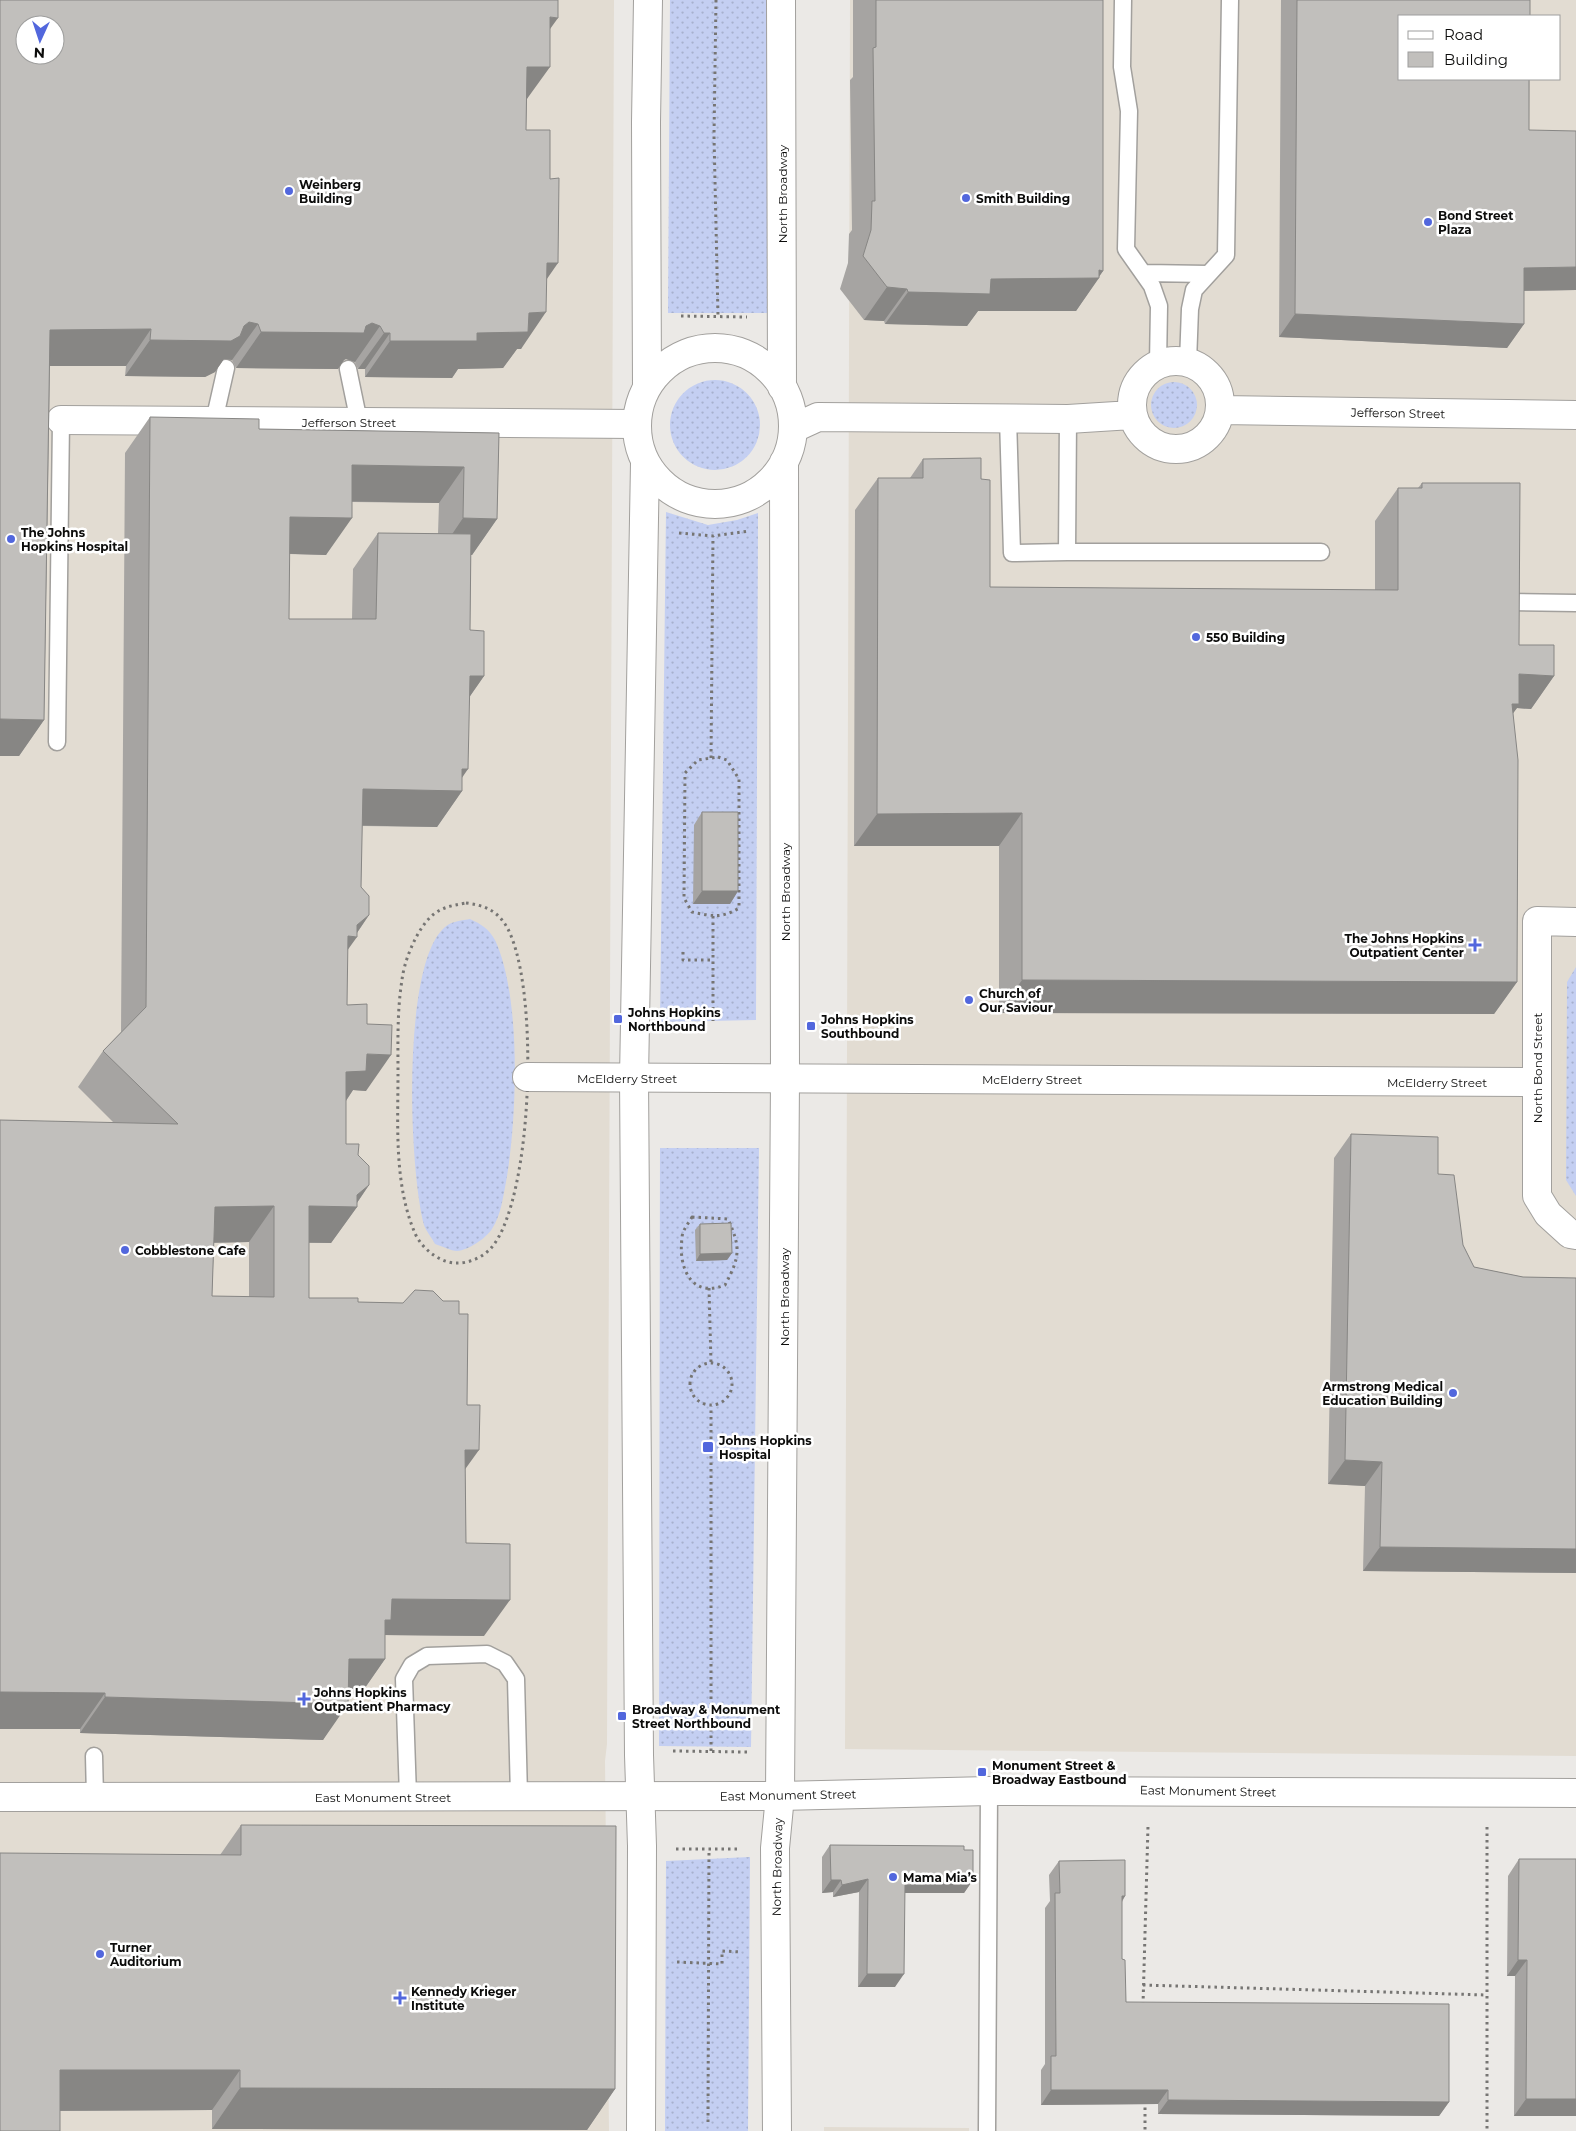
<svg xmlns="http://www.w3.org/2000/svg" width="1576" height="2131" font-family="Montserrat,sans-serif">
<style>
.built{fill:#e2dcd2;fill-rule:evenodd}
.grass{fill:url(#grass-dots)}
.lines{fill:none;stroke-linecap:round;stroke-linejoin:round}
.lane-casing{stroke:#a2a09d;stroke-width:19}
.street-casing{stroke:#a2a09d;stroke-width:30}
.secondary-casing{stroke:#a2a09d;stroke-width:30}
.primary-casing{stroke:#a2a09d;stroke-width:30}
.path{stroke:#767573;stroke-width:3;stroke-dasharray:2.5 4;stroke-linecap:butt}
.lane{stroke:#fff;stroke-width:16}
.street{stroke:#fff;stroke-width:28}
.secondary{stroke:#fff;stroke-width:28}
.primary{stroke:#fff;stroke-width:28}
.wall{fill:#a6a4a2;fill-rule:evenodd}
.shaded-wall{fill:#878684}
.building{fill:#c1bfbc;stroke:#878684;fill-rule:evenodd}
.poi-dot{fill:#5267dd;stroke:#fff;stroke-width:2}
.labels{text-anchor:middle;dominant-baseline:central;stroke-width:5;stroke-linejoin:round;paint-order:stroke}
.poi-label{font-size:12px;font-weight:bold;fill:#0c0c0b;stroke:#fff;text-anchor:start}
.street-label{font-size:12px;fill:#0c0c0b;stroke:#fff}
</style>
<defs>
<pattern id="grass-dots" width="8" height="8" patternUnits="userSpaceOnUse" patternTransform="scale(1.25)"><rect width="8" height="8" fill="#c4cff2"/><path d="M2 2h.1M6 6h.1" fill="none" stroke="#a7b1ce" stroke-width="1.8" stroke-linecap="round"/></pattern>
</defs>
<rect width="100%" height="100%" fill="#ebe9e6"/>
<path class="built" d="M 0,0 L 614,0 L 607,1744 L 605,1761 L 609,2131 L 0,2131 ZM 25,25 L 55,25 L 55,55 L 25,55 Z
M 850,0 L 1576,0 L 1576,1756 L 845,1749 ZM 1400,16 L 1560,16 L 1560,79 L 1400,79 Z
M 824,2127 L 969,2128 L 969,2131 L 824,2131 Z"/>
<path class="grass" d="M 670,0 L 766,0 L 775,313 L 668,313 Z
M670 425a45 45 0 1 1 90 0a45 45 0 1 1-90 0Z
M1151 405a23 23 0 1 1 46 0a23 23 0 1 1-46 0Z
M 666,512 L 708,525 L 737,520 L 758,513 L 756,1020 L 660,1022 Z
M 470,919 C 481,924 489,929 495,940 C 522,998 517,1120 506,1182 C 503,1197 501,1215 492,1229 C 486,1238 469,1250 457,1251 C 451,1251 442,1246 435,1244 C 432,1238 426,1231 424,1225 C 409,1169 402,972 442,930 C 450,921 459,921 470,919 Z
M 1576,967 L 1576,1196 L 1566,1180 L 1567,982 Z
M 660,1148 L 759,1148 L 751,1747 L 659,1746 Z
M 750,1857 L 748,2131 L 665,2131 L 666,1861 Z"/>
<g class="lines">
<defs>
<path id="lane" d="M 1123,0 L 1122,67 L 1129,111 L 1126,249 L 1152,286 L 1159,306 L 1158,364
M 1145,273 L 1208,274
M 1188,362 L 1190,309 L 1194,290 L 1226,255 L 1230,0
M 348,369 L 359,422
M 1008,418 L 1012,553 L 1067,552
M 1068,419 L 1067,552 L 1321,552
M 214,421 L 226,368
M 1506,602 L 1576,603
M 57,742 L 61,420
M 94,1756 L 95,1797
M 408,1796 L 404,1679 L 412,1665 L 427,1656 L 487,1654 L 505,1663 L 516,1679 L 519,1796
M 987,2131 L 989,1791"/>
<path id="street" d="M1132 405a44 44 0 1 1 88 0a44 44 0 1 1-88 0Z
M 1220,410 L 1576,415
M 61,420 L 636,424
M 794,428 L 818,417 L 1068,419 L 1132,415
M 1576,922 L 1537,921 L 1537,1196 L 1548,1214 L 1570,1234 L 1576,1235
M 527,1077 L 1536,1082"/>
<path id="secondary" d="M 781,0 L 782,387
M637 426a78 78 0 1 1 156 0a78 78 0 1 1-156 0Z
M 647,387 L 646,122 L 648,0
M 641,2131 L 642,1846 L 639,1755 L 634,1078 L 645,463
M 777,2131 L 775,1848 L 780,1796 L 785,1079 L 784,462"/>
<path id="primary" d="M 0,1797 L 780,1796 L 989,1791 L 1576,1793"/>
</defs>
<use href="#lane" class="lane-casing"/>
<use href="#street" class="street-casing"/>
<use href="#secondary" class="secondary-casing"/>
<use href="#primary" class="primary-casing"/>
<path class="path" d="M 716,0 L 714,136 L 718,316
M 681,316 L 747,317
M 679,533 L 713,536 L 749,531
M 718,757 L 727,760 L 739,779 L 739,908 C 721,919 712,916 692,912 L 684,898 L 685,773 L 698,760 Z
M 711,758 L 713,536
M 466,903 C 482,905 495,909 505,924 C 540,978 534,1196 492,1247 C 484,1257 468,1264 455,1263 C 438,1262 420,1247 414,1231 C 394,1182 398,1125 398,1073 C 398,1042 397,1011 402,980 C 404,962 414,937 426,922 C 437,908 449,906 466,903 Z
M 713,916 L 713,1021
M 683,952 L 683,960 L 713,960
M 692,1217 L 728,1219 C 741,1248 740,1257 725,1285 C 691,1299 678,1267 682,1238 C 682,1231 688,1224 692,1217 Z
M 709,1288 L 711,1363
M690 1384a21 21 0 1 1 42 0a21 21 0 1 1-42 0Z
M 673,1751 L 747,1752
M 711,1751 L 711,1406
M 1487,1827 L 1487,2131
M 676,1849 L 740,1849
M 677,1962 L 722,1964 L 722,1951 L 741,1952
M 1143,1985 L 1487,1995
M 1143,2005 L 1148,1826
M 1145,2101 L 1145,2131
M 708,2122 L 709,1849"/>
<use href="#lane" class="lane"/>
<use href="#street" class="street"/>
<use href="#secondary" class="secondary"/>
<use href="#primary" class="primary"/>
</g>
<path class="wall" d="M 0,0 L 550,29 L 527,99 L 526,130 L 547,279 L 521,349 L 517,349 L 503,368 L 458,369 L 452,378 L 365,377 L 365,369 L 358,369 L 355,362 L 346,359 L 344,360 L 338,369 L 236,368 L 232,360 L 224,359 L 215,372 L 205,377 L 125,376 L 126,366 L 50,366 L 44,720 L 19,756 Z
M 853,0 L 1103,0 L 1103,271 L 1076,311 L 978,311 L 967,326 L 885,324 L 884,321 L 864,320 L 840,289 L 848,263 L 849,234 L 852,230 L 850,80 L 853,77 Z
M 1281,0 L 1530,0 L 1529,130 L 1576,290 L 1524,291 L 1524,324 L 1507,348 L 1279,337 Z
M 150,417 L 259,429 L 499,433 L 497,519 L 472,555 L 471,555 L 470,630 L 484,676 L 470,696 L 462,777 L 462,791 L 437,827 L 362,826 L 361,887 L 369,915 L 357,933 L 347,950 L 347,1005 L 366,1091 L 353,1090 L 346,1101 L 346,1144 L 358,1155 L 369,1185 L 357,1203 L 357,1207 L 331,1243 L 309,1243 L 309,1298 L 358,1302 L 403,1303 L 443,1301 L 459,1314 L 465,1469 L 466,1543 L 484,1636 L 385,1635 L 385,1659 L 360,1695 L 348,1695 L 323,1740 L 80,1733 L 80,1729 L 0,1729 L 0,1120 L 114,1123 L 78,1087 L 103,1051 L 121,1032 L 125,453 ZM 352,502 L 439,503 L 438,534 L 378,533 L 353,569 L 352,619 L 289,619 L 289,554 L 326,555 ZM 249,1242 L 249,1297 L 212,1296 L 214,1243 Z
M 923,459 L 981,479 L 990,587 L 1375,590 L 1375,521 L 1398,488 L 1418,488 L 1422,483 L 1519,645 L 1554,676 L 1531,709 L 1517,708 L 1513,712 L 1517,982 L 1494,1014 L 999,1013 L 999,846 L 854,846 L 855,510 L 878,478 L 910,478 Z
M 702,812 L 738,891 L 730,904 L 693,904 L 694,825 Z
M 1351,1134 L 1438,1174 L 1463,1245 L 1474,1267 L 1523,1277 L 1576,1278 L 1576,1573 L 1363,1571 L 1365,1486 L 1328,1484 L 1334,1158 Z
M 700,1224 L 732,1253 L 727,1260 L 696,1261 L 695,1230 Z
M 241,1825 L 615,2089 L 587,2130 L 212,2129 L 212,2110 L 60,2111 L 0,2131 L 220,1855 Z
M 830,1845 L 964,1850 L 973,1880 L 964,1893 L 905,1893 L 895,1987 L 858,1987 L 859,1892 L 833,1897 L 833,1892 L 822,1893 L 822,1857 Z
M 1519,1859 L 1576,1859 L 1576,2116 L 1514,2116 L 1515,1976 L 1507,1976 L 1508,1876 Z
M 1059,1861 L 1125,1896 L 1122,1902 L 1122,1959 L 1126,2002 L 1449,2102 L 1439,2116 L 1158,2114 L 1158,2104 L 1041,2105 L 1041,2070 L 1045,2064 L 1045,1908 L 1050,1901 L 1049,1875 Z"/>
<path class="shaded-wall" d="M 550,17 L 558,18 L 532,54 Z
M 527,67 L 550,67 L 524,103 Z
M 547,263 L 558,263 L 533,299 Z
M 1576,267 L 1576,290 L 1507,291 L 1524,268 Z
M 1099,270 L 1103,271 L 1098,278 L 1099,278 L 1076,311 L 978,311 L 967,326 L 885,324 L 908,292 L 991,279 Z
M 887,287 L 907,289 L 884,321 L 864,320 Z
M 546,312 L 521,349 L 517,349 L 503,368 L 458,369 L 452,378 L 365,377 L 390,341 L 477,333 L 529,313 Z
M 1295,314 L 1524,324 L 1507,348 L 1279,337 Z
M 249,322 L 258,324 L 232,360 L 224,359 L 215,372 L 205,377 L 125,376 L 150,340 L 244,326 Z
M 372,323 L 380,326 L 355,362 L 346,359 L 344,360 L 338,369 L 236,368 L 261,332 Z
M 151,329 L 126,366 L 25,366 L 50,330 Z
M 384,333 L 390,333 L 365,369 L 358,369 Z
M 352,465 L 464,467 L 439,503 L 327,501 Z
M 290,517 L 352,518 L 326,555 L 265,553 Z
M 463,518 L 497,519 L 472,555 L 438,555 Z
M 1519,674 L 1554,676 L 1531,709 L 1517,708 L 1496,737 Z
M 470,676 L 484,676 L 459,712 Z
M 0,719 L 44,720 L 19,756 L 0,756 Z
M 462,769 L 468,769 L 453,791 L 462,791 L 437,827 L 337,825 L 363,789 Z
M 1022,813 L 999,846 L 854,846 L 877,814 Z
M 702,891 L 738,891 L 730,904 L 693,904 Z
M 369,915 L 354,937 L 357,937 L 331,973 L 348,936 L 357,925 Z
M 1022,980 L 1517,982 L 1494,1014 L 999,1013 Z
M 367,1054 L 391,1055 L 366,1091 L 353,1090 L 341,1108 L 346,1072 Z
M 369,1185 L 354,1207 L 357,1207 L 331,1243 L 283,1242 L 309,1206 L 357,1195 Z
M 274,1206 L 249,1242 L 190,1243 L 215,1207 Z
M 732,1253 L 727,1260 L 696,1261 L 700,1254 Z
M 465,1450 L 479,1450 L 453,1486 Z
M 1345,1460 L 1382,1462 L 1365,1486 L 1328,1484 Z
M 1380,1547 L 1576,1549 L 1576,1573 L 1363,1571 Z
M 392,1599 L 510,1600 L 484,1636 L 381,1635 Z
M 349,1659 L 385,1659 L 360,1695 L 324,1695 Z
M 0,1692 L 105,1693 L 80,1729 L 0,1729 Z
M 105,1697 L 348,1704 L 323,1740 L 80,1733 Z
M 868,1879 L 859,1892 L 833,1897 L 842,1885 Z
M 831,1880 L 841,1880 L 833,1892 L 822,1893 Z
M 973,1880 L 964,1893 L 905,1893 L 905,1885 L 910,1881 Z
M 1122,1896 L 1125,1896 L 1115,1911 Z
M 1518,1960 L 1527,1960 L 1515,1976 L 1507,1976 Z
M 867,1974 L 904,1974 L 895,1987 L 858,1987 Z
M 60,2070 L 240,2070 L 212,2110 L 31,2111 Z
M 240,2088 L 615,2089 L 587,2130 L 212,2129 Z
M 1051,2090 L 1168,2090 L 1158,2104 L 1041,2105 Z
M 1526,2099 L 1576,2099 L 1576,2116 L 1514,2116 Z
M 1168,2100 L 1449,2102 L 1439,2116 L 1158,2114 Z"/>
<path class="building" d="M 0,0 L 558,0 L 558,18 L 550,17 L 550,67 L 527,67 L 526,130 L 550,130 L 550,179 L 559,178 L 558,263 L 547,263 L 546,312 L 529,313 L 528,332 L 477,333 L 477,341 L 390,341 L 390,333 L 384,333 L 380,326 L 372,323 L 366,326 L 364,333 L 261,332 L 258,324 L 249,322 L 244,326 L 240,336 L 231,341 L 150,340 L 151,329 L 50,330 L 44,720 L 0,719 ZM 25,25 L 55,25 L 55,55 L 25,55 Z
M 876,0 L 1103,0 L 1103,271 L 1099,270 L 1099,278 L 991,279 L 990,294 L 908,292 L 907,289 L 887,287 L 863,256 L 871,230 L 872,201 L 875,201 L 873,48 L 876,47 Z
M 1297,0 L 1530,0 L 1530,16 L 1400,16 L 1400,79 L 1529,79 L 1529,130 L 1576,131 L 1576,267 L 1524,268 L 1524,324 L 1295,314 Z
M 150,417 L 259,419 L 259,429 L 499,433 L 497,519 L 463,518 L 464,467 L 352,465 L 352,518 L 290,517 L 289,619 L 376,619 L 378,533 L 471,534 L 470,630 L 484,631 L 484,676 L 470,676 L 468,769 L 462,769 L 462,791 L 363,789 L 361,887 L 369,896 L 369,915 L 357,925 L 357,937 L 348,936 L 347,1005 L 367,1004 L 367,1024 L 392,1025 L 391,1055 L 367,1054 L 366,1071 L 346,1072 L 346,1144 L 359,1144 L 358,1155 L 369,1166 L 369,1185 L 357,1195 L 357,1207 L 309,1206 L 309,1298 L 358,1298 L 358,1302 L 403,1303 L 415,1290 L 433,1291 L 443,1301 L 459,1301 L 459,1314 L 468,1314 L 467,1405 L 480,1405 L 479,1450 L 465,1450 L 466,1543 L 510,1544 L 510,1600 L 392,1599 L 391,1620 L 385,1620 L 385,1659 L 349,1659 L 348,1704 L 105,1697 L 105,1693 L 0,1692 L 0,1120 L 178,1124 L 103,1051 L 146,1007 ZM 274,1206 L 274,1297 L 212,1296 L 215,1207 Z
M 981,458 L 981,479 L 990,480 L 990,587 L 1398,590 L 1398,488 L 1422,488 L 1422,483 L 1520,483 L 1519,645 L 1554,645 L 1554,676 L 1519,674 L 1519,704 L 1512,704 L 1518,760 L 1517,982 L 1022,980 L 1022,813 L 877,814 L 878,478 L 923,478 L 923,459 Z
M 702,812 L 738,812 L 738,891 L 702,891 Z
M 1351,1134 L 1438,1137 L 1438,1174 L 1454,1175 L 1463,1245 L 1474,1267 L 1523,1277 L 1576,1278 L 1576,1549 L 1380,1547 L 1382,1462 L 1345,1460 Z
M 731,1223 L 732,1253 L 700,1254 L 700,1224 Z
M 241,1825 L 616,1826 L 615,2089 L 240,2088 L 240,2070 L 60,2070 L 60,2131 L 0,2131 L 0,1853 L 241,1855 Z
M 830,1845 L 964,1846 L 964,1850 L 973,1850 L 973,1880 L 910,1881 L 911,1885 L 905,1885 L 904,1974 L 867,1974 L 868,1879 L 842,1885 L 841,1880 L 831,1880 Z
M 1519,1859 L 1576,1859 L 1576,2099 L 1526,2099 L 1527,1960 L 1518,1960 Z
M 1125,1860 L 1125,1896 L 1122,1896 L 1122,1959 L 1125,1960 L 1126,2002 L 1449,2004 L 1449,2102 L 1168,2100 L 1168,2090 L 1051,2090 L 1051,2056 L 1056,2056 L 1055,1893 L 1060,1893 L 1059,1861 Z"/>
<g class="poi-dot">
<circle cx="289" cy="191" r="5"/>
<circle cx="966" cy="198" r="5"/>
<circle cx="1428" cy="222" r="5"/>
<circle cx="11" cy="539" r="5"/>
<circle cx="1196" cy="637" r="5"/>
<path d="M1472.5 937.5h5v5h5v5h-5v5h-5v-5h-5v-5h5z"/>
<circle cx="969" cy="1000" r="5"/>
<rect x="613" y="1014" width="10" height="10" rx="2.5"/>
<rect x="806" y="1021" width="10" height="10" rx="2.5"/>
<circle cx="125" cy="1250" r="5"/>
<circle cx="1453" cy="1393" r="5"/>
<rect x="702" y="1441" width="12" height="12" rx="2.5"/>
<path d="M301.5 1691.5h5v5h5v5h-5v5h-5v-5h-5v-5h5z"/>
<rect x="617" y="1711" width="10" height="10" rx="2.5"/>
<rect x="977" y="1767" width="10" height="10" rx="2.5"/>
<circle cx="893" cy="1877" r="5"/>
<circle cx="100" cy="1954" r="5"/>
<path d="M397.5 1990.5h5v5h5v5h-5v5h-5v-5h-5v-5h5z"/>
</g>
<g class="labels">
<g class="poi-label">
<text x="299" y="184">Weinberg<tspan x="299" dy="14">Building</tspan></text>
<text x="976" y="198">Smith Building</text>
<text x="1438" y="215">Bond Street<tspan x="1438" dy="14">Plaza</tspan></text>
<text x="21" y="532">The Johns<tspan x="21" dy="14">Hopkins Hospital</tspan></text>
<text x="1206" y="637">550 Building</text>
<text x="1464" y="938" text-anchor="end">The Johns Hopkins<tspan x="1464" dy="14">Outpatient Center</tspan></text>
<text x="979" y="993">Church of<tspan x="979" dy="14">Our Saviour</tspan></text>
<text x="628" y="1012">Johns Hopkins<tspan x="628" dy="14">Northbound</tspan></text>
<text x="821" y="1019">Johns Hopkins<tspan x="821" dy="14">Southbound</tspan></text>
<text x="135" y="1250">Cobblestone Cafe</text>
<text x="1443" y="1386" text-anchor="end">Armstrong Medical<tspan x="1443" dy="14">Education Building</tspan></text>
<text x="719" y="1440">Johns Hopkins<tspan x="719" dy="14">Hospital</tspan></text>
<text x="314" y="1692">Johns Hopkins<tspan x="314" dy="14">Outpatient Pharmacy</tspan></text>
<text x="632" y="1709">Broadway &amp; Monument<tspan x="632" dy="14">Street Northbound</tspan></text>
<text x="992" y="1765">Monument Street &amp;<tspan x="992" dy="14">Broadway Eastbound</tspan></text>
<text x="903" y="1877">Mama Mia’s</text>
<text x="110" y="1947">Turner<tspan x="110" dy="14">Auditorium</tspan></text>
<text x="411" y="1991">Kennedy Krieger<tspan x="411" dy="14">Institute</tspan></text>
</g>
<g class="street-label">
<text transform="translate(782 194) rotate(-90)">North Broadway</text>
<text transform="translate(1398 413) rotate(1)">Jefferson Street</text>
<text x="349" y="422">Jefferson Street</text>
<text transform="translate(785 892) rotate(-90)">North Broadway</text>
<text transform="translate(1537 1068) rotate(-90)">North Bond Street</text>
<text x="627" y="1078">McElderry Street</text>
<text x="1032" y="1079">McElderry Street</text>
<text x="1437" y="1082">McElderry Street</text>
<text transform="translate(784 1297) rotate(-90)">North Broadway</text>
<text transform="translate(1208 1791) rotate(1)">East Monument Street</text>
<text transform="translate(788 1795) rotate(-1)">East Monument Street</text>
<text x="383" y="1797">East Monument Street</text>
<text transform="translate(777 1867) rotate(-89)">North Broadway</text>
</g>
</g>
<rect x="1398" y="15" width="162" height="65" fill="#ffffff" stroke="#9e9e9d"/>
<rect x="1408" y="31" width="25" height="8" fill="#ffffff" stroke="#9e9e9d"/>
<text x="1444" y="40" font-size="15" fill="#0c0c0b">Road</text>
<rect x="1408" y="52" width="25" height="15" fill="#c1bfbc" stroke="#9e9e9d"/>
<text x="1444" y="65" font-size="15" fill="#0c0c0b">Building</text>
<g transform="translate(40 40) rotate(183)"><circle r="24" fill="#ffffff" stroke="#9e9e9d"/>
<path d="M0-4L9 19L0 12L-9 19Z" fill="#5267dd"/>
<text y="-8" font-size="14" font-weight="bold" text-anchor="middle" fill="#0c0c0b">N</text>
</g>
</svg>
